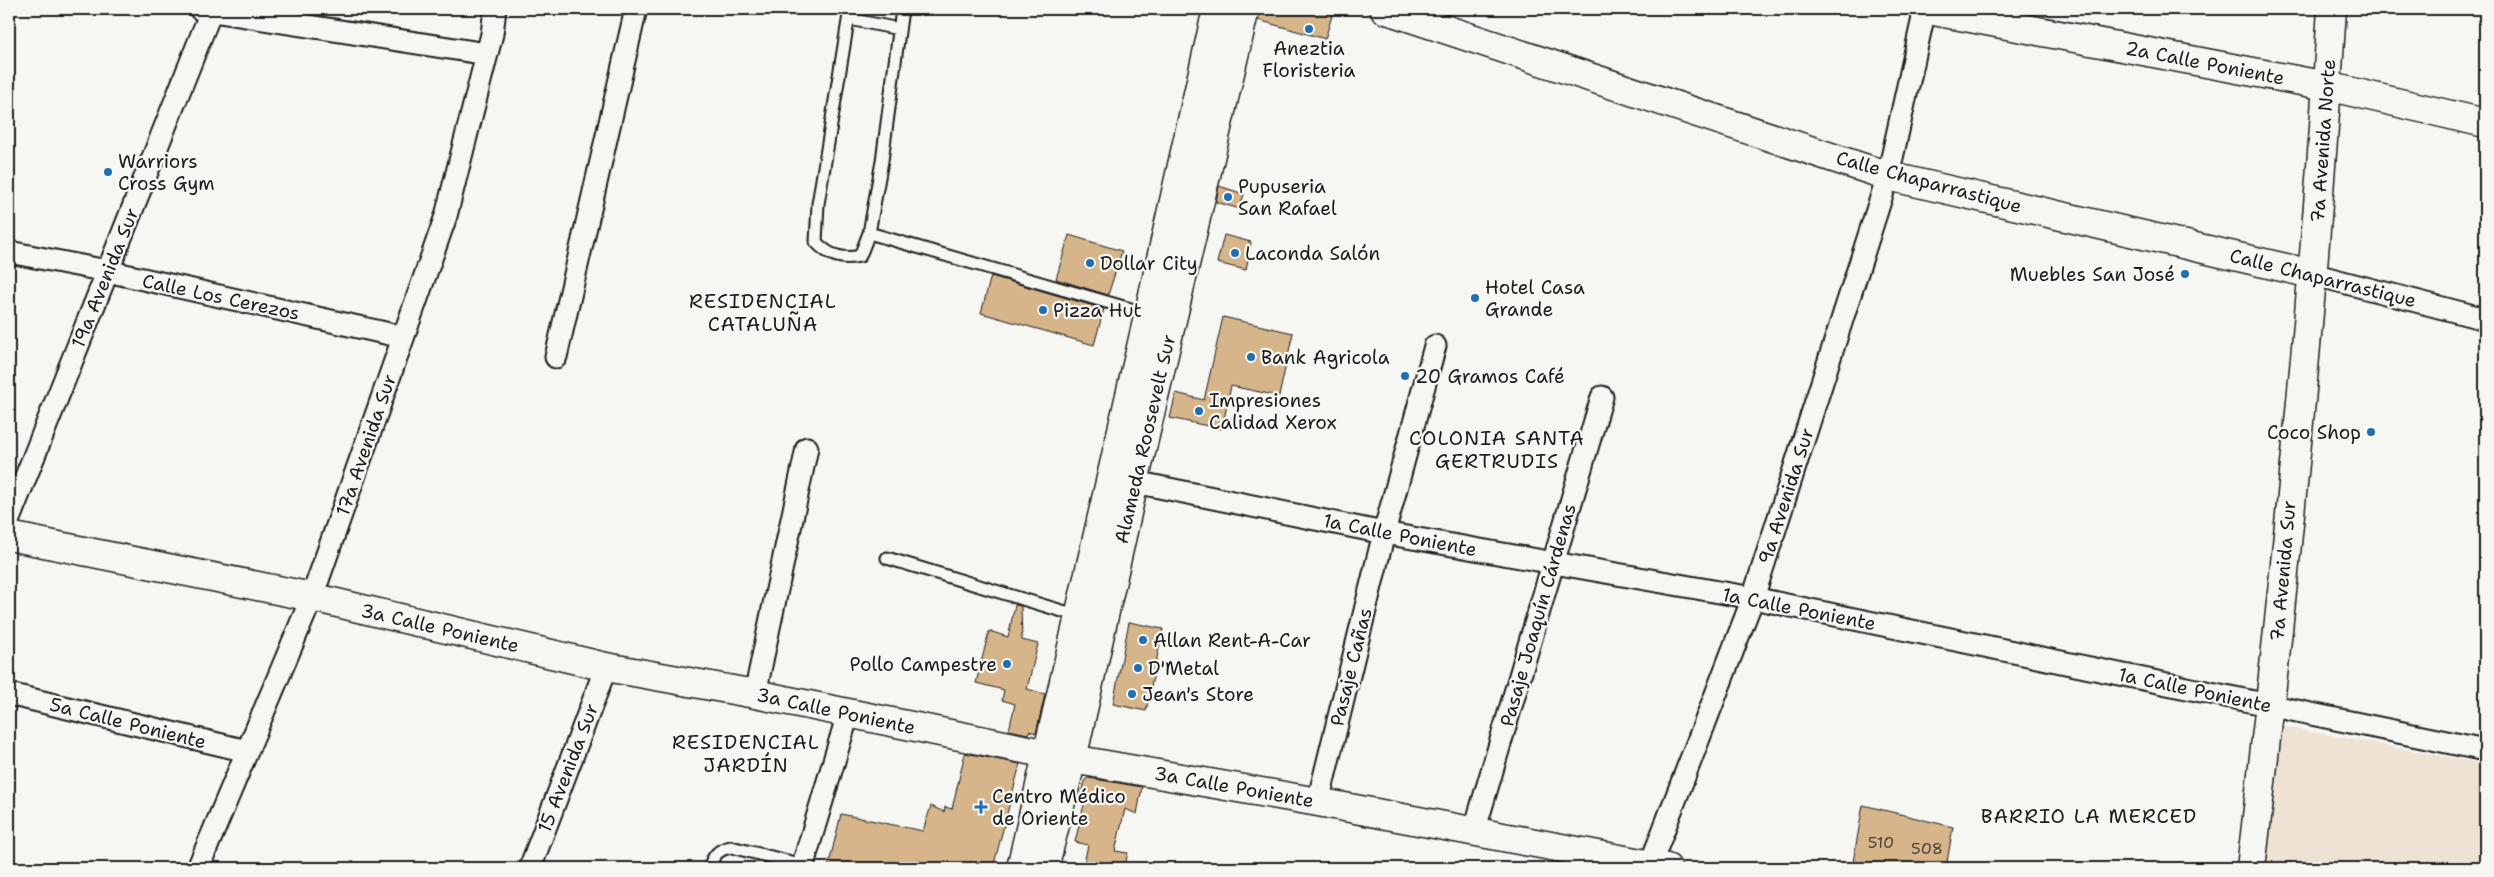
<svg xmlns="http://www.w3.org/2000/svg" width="2494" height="877" font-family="'Shantell Sans',sans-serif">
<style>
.built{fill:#ede2d3}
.building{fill:#d7b58a;stroke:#1c1c1c}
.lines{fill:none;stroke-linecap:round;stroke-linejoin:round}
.service-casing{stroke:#1c1c1c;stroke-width:15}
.minor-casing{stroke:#1c1c1c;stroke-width:25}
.tertiary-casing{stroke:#1c1c1c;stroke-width:31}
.secondary-casing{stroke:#1c1c1c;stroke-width:31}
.trunk-casing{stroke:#1c1c1c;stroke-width:31}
.service{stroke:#f6f6f2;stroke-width:11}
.minor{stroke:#f6f6f2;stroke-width:21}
.tertiary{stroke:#f6f6f2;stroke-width:28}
.secondary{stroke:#f6f6f2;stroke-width:28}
.trunk{stroke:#f6f6f2;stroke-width:28}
.poi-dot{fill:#1f6fb2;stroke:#f6f6f2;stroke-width:2}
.labels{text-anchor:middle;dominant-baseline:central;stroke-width:4.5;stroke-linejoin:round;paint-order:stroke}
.number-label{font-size:16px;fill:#4b4238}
.poi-label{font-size:19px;fill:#1c1c1c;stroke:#f6f6f2;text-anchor:start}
.street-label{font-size:19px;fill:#1c1c1c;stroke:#f6f6f2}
.neighbourhood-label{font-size:20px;letter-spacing:1px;fill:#1c1c1c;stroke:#f6f6f2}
</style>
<rect width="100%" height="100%" fill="#f6f6f2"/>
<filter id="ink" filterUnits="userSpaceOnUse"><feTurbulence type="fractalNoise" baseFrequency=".02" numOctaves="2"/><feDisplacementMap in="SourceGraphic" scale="10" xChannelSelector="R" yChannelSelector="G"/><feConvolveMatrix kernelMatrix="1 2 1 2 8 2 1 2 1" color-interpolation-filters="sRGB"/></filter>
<g filter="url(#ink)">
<path class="built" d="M 2275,725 L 2485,764 L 2485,868 L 2265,868 Z"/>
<path class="building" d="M 1260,9 L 1334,9 L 1325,39 L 1258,20 Z
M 1219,186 L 1244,194 L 1240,209 L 1216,202 Z
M 1069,235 L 1122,251 L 1108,295 L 1056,279 Z
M 1224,235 L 1251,242 L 1246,270 L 1217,263 Z
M 991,276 L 1104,309 L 1094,345 L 981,313 Z
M 1223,317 L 1293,333 L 1279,396 L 1231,386 L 1222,429 L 1170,418 L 1176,393 L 1204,400 Z
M 1015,605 L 1021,606 L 1022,640 L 1038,644 L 1027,689 L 1045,694 L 1036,733 L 1029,731 L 1028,734 L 1009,730 L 1015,704 L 1002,700 L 1004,690 L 976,683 L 989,631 L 1008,637 Z
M 1129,622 L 1163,629 L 1146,711 L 1113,704 Z
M 965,753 L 1020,764 L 993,868 L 828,868 L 841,814 L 923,831 L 931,806 L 944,812 L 945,807 L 952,809 Z
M 1088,778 L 1142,787 L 1137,814 L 1125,809 L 1115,851 L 1128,853 L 1124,868 L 1083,868 L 1088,845 L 1075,842 L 1085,800 L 1081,799 L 1085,780 Z
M 1863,805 L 1953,827 L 1946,868 L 1852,868 Z"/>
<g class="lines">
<defs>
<path id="service" d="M 850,9 L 818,204 L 816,242 C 829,256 842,260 860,256 L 869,233
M 902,9 L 882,161 L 869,233 L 1141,312 L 1148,316
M 849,19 L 899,29
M 887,558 L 1072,614 L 1077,619
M 709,868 C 713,856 718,849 731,847 L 803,865"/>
<path id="minor" d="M 200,9 L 487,54
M 9,252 L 107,271 L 403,337
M 2312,274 L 2485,319
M 556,357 L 636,9
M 1120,479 L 1384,533 L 1753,598 L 2485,750
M 9,519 L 212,9
M 9,694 L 247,751
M 755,694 L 807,448
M 1318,802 L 1384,533 L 1435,346
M 1474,832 L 1602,397
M 198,868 L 312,597 L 446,216 L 492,34 L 495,9
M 530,868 L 606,667
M 802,868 L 848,714
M 1649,868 L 1753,598 L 1888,176 L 1925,9"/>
<path id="tertiary" d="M 9,536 L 312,597 L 606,667 L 755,694 L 1072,759 L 1318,802 L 1667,868"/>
<path id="secondary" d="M 1384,9 L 1888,176 L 2312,274
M 1923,9 L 2327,86 L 2485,123
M 2251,868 C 2285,583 2314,296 2332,9"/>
<path id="trunk" d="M 1021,868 L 1148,317 L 1217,9
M 1044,868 L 1072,759 L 1134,482 L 1245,9"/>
</defs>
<use href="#service" class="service-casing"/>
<use href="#minor" class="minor-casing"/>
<use href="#tertiary" class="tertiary-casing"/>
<use href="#secondary" class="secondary-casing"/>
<use href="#trunk" class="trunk-casing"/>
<use href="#service" class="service"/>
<use href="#minor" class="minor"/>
<use href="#tertiary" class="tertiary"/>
<use href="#secondary" class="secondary"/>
<use href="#trunk" class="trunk"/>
</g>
</g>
<g class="poi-dot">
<circle cx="1309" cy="29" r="5"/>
<circle cx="108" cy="172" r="5"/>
<circle cx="1228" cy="197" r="5"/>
<circle cx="1235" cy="253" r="5"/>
<circle cx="1090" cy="263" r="5"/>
<circle cx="2185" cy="274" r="5"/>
<circle cx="1475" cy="298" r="5"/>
<circle cx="1043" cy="310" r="5"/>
<circle cx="1251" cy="357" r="5"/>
<circle cx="1405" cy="376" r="5"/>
<circle cx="1199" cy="411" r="5"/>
<circle cx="2371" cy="432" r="5"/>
<circle cx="1143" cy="640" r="5"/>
<circle cx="1007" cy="664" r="5"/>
<circle cx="1138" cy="668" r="5"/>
<circle cx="1132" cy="694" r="5"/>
<path d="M978.5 799.5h5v5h5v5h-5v5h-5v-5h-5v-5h5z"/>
</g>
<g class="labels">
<g class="number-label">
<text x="1881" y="842">510</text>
<text x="1927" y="848">508</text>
</g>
<g class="poi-label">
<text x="1309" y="48" text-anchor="middle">Aneztia<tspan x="1309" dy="22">Floristeria</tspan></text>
<text x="118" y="161">Warriors<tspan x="118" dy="22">Cross Gym</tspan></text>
<text x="1238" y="186">Pupuseria<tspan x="1238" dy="22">San Rafael</tspan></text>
<text x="1245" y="253">Laconda Salón</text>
<text x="1100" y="263">Dollar City</text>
<text x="2175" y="274" text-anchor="end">Muebles San José</text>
<text x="1485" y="287">Hotel Casa<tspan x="1485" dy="22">Grande</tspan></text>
<text x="1053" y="310">Pizza Hut</text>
<text x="1261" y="357">Bank Agricola</text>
<text x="1415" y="376">20 Gramos Café</text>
<text x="1209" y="400">Impresiones<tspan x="1209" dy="22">Calidad Xerox</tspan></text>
<text x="2361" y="432" text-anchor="end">Coco Shop</text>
<text x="1153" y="640">Allan Rent-A-Car</text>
<text x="997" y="664" text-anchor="end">Pollo Campestre</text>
<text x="1148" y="668">D'Metal</text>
<text x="1142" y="694">Jean's Store</text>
<text x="992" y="796">Centro Médico<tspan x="992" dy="22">de Oriente</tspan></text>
</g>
<g class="street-label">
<text transform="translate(2205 63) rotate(11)">2a Calle Poniente</text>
<text transform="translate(2323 141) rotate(-86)">7a Avenida Norte</text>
<text transform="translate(1929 182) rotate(15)">Calle Chaparrastique</text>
<text transform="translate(105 278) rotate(-68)">19a Avenida Sur</text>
<text transform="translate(2323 278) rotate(14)">Calle Chaparrastique</text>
<text transform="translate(221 297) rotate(12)">Calle Los Cerezos</text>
<text transform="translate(1145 439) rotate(-77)">Alameda Roosevelt Sur</text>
<text transform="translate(366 445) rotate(-71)">17a Avenida Sur</text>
<text transform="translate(1786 496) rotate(-72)">9a Avenida Sur</text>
<text transform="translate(1400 535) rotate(11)">1a Calle Poniente</text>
<text transform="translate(2283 571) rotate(-85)">7a Avenida Sur</text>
<text transform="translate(1799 609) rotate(11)">1a Calle Poniente</text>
<text transform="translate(1538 615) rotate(-74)">Pasaje Joaquín Cárdenas</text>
<text transform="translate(440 628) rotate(13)">3a Calle Poniente</text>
<text transform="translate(1351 667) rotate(-76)">Pasaje Cañas</text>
<text transform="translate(2195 690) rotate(12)">1a Calle Poniente</text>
<text transform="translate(836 711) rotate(12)">3a Calle Poniente</text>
<text transform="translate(128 723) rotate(14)">5a Calle Poniente</text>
<text transform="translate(568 768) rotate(-69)">15 Avenida Sur</text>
<text transform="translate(1234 787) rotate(10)">3a Calle Poniente</text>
</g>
<g class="neighbourhood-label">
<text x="763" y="301">RESIDENCIAL<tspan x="763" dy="23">CATALUÑA</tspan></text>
<text x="1497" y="438">COLONIA SANTA<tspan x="1497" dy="23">GERTRUDIS</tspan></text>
<text x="746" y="742">RESIDENCIAL<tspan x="746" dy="23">JARDÍN</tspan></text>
<text x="2089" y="816">BARRIO LA MERCED</text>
</g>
</g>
<rect width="2494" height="877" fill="none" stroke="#f6f6f2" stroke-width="30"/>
<rect x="15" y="15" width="2464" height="847" fill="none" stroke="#1c1c1c" stroke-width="2" filter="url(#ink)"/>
</svg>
